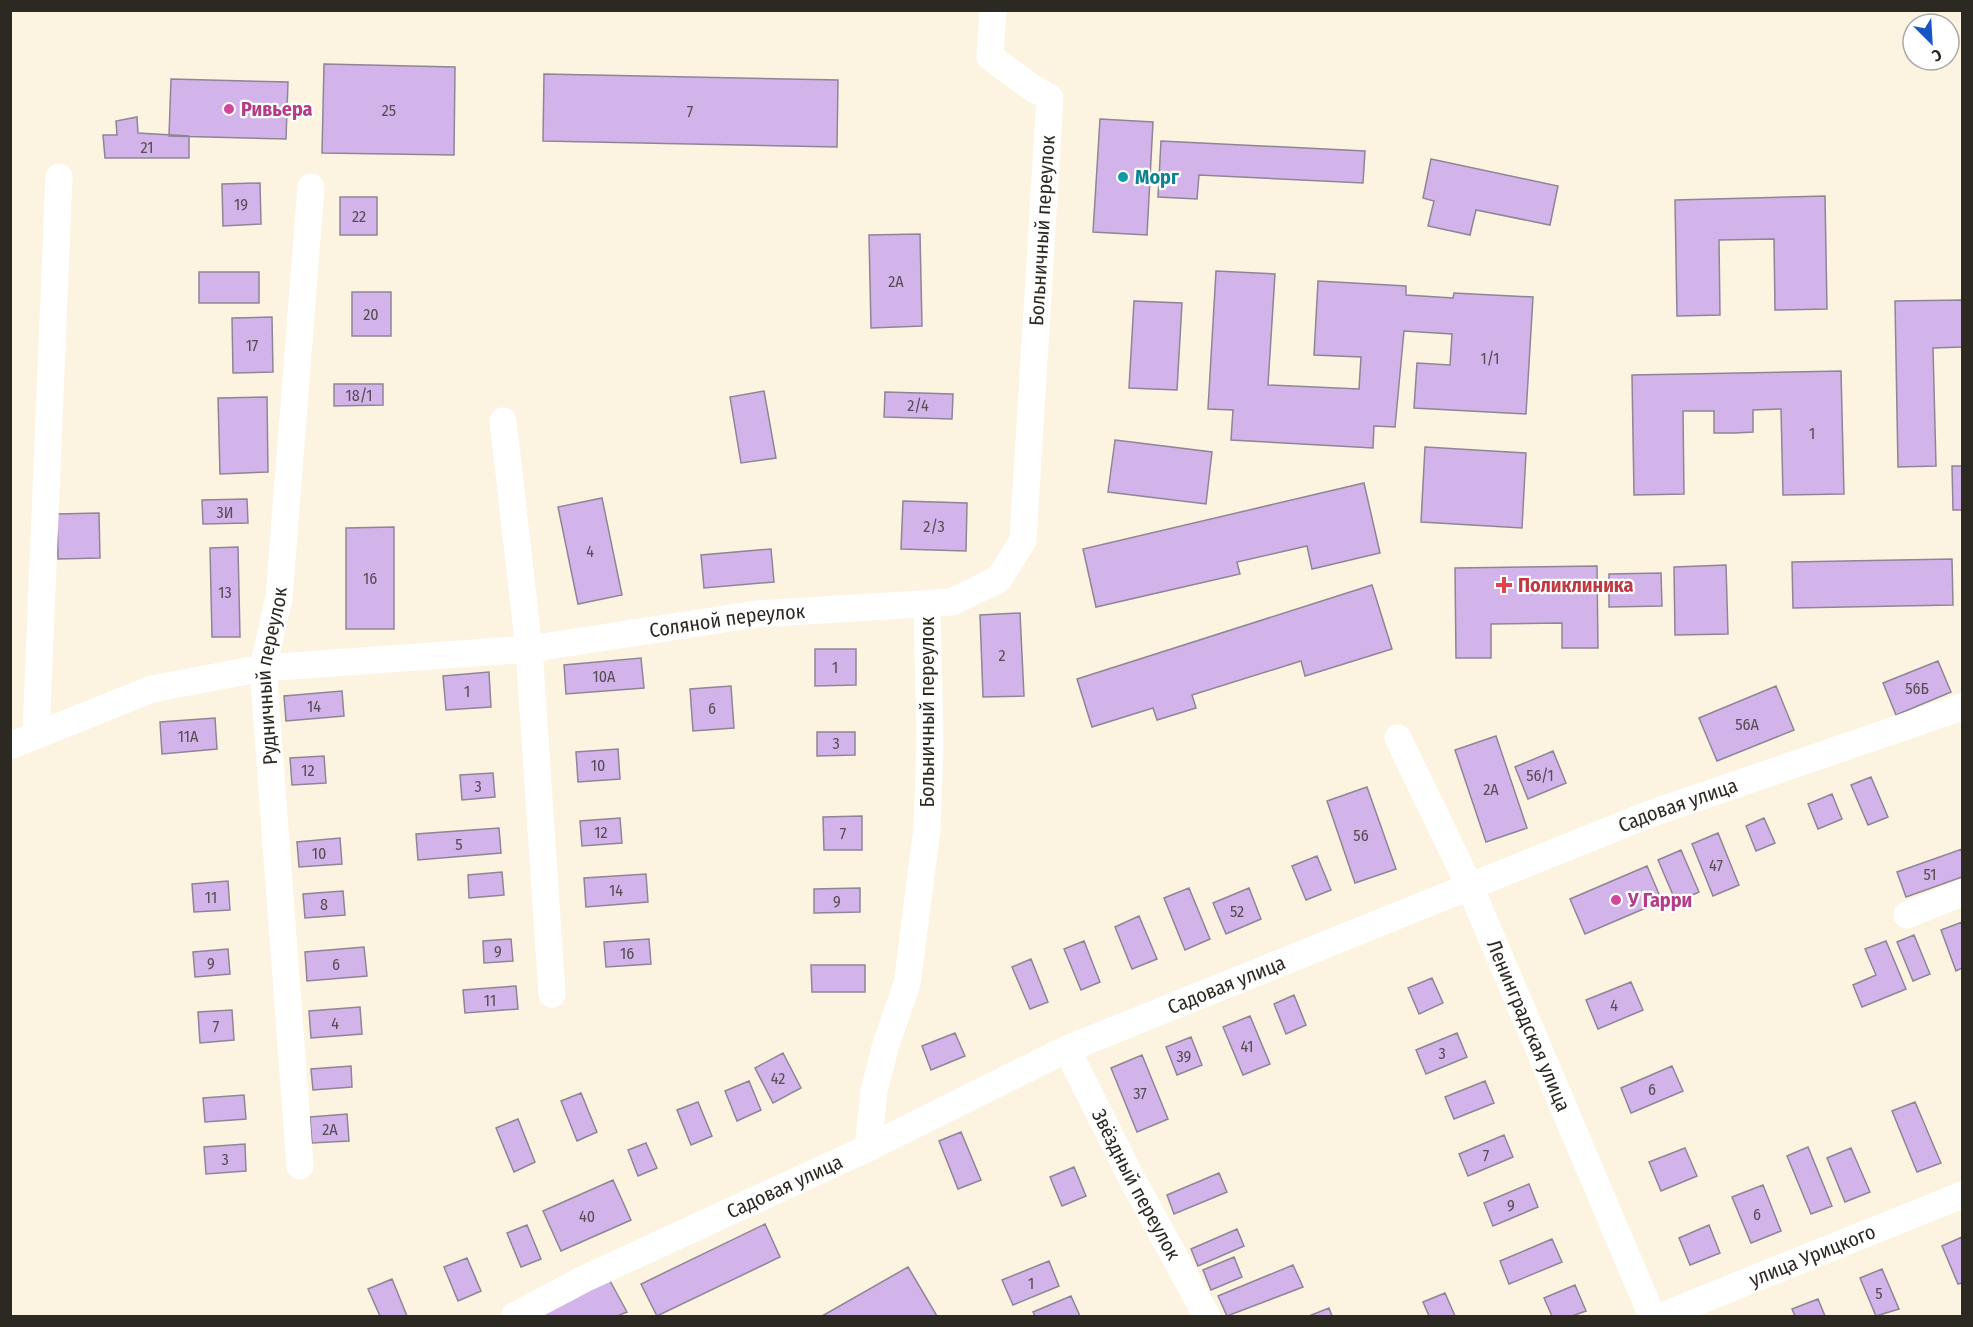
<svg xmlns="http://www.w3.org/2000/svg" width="1973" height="1327" font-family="'Fira Sans Condensed',sans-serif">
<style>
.building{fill:#d3b4ea;stroke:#8e8596;stroke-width:1.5}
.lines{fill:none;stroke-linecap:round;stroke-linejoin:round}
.minor{stroke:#fff;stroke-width:27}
.hotel-dot{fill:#d1479c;stroke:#fff;stroke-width:2}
.culture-dot{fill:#0f9aa8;stroke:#fff;stroke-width:2}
.health-dot{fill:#e0444e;stroke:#fff;stroke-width:2}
.labels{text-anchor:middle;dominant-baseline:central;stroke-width:4.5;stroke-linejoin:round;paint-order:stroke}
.number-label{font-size:16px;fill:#564c54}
.hotel-label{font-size:20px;font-weight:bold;fill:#b23c85;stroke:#fff;text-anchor:start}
.culture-label{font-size:20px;font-weight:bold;fill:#0d838f;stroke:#fff;text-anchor:start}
.street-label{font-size:20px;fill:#2c2922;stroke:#fff}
.health-label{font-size:20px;font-weight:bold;fill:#be3a42;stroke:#fff;text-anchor:start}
</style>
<rect width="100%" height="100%" fill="#fcf4e1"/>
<path class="building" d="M 324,64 L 455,67 L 454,155 L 322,153 Z
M 544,74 L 838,80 L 837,147 L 543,141 Z
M 171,79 L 288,82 L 286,139 L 169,136 Z
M 137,117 L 138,133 L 189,136 L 189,158 L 105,158 L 103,135 L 117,135 L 116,121 Z
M 1100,119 L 1153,122 L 1147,235 L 1093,232 Z
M 1161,141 L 1365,151 L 1363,183 L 1199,175 L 1197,199 L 1158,197 Z
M 1431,159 L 1558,186 L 1550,225 L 1476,210 L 1470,235 L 1428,226 L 1434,201 L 1423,198 Z
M 260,183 L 261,224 L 223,226 L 222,184 Z
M 1825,196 L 1827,309 L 1775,310 L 1774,239 L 1719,240 L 1720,315 L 1677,316 L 1675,200 Z
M 340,197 L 377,197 L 377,235 L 340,235 Z
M 920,234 L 922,326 L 871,328 L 869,235 Z
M 1216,271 L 1275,274 L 1268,385 L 1359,389 L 1361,357 L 1314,355 L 1318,281 L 1406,286 L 1406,295 L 1453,298 L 1454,293 L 1533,297 L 1526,414 L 1414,408 L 1417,363 L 1450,365 L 1452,334 L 1404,331 L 1395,427 L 1374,426 L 1373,448 L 1231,440 L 1233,410 L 1208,409 Z
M 199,272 L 259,272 L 259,303 L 199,303 Z
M 352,292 L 391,292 L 391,336 L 352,336 Z
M 1962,300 L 1962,347 L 1933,348 L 1936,466 L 1898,467 L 1895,301 Z
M 1134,301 L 1182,303 L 1177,390 L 1129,388 Z
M 272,317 L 273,372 L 233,373 L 232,318 Z
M 1841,371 L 1844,494 L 1783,495 L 1781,409 L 1753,410 L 1753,432 L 1735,433 L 1714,433 L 1714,411 L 1683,411 L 1684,494 L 1634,495 L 1632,375 Z
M 334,384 L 383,384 L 383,405 L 334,406 Z
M 764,391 L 776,458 L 741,463 L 730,397 Z
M 885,392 L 953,394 L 952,419 L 884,417 Z
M 267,397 L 268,472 L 220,474 L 218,398 Z
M 1115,440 L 1212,452 L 1206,504 L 1108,492 Z
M 1425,447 L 1526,453 L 1522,528 L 1421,522 Z
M 1952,466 L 1962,466 L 1962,510 L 1953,510 Z
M 1364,483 L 1380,553 L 1312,569 L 1307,546 L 1237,562 L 1240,574 L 1096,607 L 1083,549 Z
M 602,498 L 622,595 L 578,604 L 558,507 Z
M 247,499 L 248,523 L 203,524 L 202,500 Z
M 903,501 L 967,503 L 966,551 L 901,549 Z
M 99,513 L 100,558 L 58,559 L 57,514 Z
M 394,527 L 394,629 L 346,629 L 346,528 Z
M 238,547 L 240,637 L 212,637 L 210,548 Z
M 771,549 L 774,582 L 704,588 L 701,555 Z
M 1952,559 L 1953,605 L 1793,608 L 1792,562 Z
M 1726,565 L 1728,634 L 1675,635 L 1674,567 Z
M 1597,566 L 1598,648 L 1562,648 L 1562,623 L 1491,624 L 1491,658 L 1456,658 L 1455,568 Z
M 1661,573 L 1662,606 L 1609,607 L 1609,574 Z
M 1372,585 L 1392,649 L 1305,676 L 1301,661 L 1192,695 L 1196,708 L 1157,720 L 1153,708 L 1092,727 L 1077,679 Z
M 1020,613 L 1024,696 L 983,697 L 980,615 Z
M 815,649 L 856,649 L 856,685 L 815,686 Z
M 641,658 L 644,688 L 566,694 L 564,665 Z
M 1938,661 L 1951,692 L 1896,715 L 1883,683 Z
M 489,672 L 491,707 L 446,710 L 443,676 Z
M 731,686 L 734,728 L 693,731 L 690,689 Z
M 1776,686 L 1794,730 L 1717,761 L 1699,718 Z
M 342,691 L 344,716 L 286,721 L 284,696 Z
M 215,718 L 217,749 L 162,754 L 160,722 Z
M 817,732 L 855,732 L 855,755 L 817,756 Z
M 1496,736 L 1527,828 L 1486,842 L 1455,750 Z
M 618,749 L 620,779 L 578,782 L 576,752 Z
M 1553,751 L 1566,783 L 1528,799 L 1515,767 Z
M 324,756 L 326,783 L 292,785 L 290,758 Z
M 493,773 L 495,797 L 462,800 L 460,775 Z
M 1871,777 L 1888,817 L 1868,825 L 1851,785 Z
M 1367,787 L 1396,869 L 1355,883 L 1327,801 Z
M 1832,794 L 1842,819 L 1818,829 L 1808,804 Z
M 862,816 L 862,850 L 824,850 L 823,817 Z
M 620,818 L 622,843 L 582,846 L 580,821 Z
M 1764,818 L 1775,843 L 1756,851 L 1746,826 Z
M 499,828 L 501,853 L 418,860 L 416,834 Z
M 1718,833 L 1739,885 L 1713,896 L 1692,844 Z
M 340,838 L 342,864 L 299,867 L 297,842 Z
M 1962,849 L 1962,877 L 1906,897 L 1897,872 Z
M 1681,850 L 1699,892 L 1676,902 L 1658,860 Z
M 1317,856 L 1331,890 L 1306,900 L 1292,866 Z
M 1647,866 L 1662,901 L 1585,934 L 1570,899 Z
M 502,872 L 504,895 L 469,898 L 468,875 Z
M 646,874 L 648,902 L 586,907 L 584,878 Z
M 228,881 L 230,910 L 194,912 L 192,884 Z
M 860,888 L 860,912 L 814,913 L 814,889 Z
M 1189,888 L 1210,939 L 1185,950 L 1164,898 Z
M 1249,888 L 1261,919 L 1226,934 L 1213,903 Z
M 343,891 L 345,915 L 305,918 L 303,894 Z
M 1139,916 L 1157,959 L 1132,969 L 1115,927 Z
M 1962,922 L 1962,968 L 1956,971 L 1941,930 Z
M 1914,935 L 1930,974 L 1913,981 L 1897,942 Z
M 511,939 L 513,961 L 484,963 L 483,941 Z
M 649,939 L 651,964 L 606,967 L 604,942 Z
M 1084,941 L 1100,982 L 1081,990 L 1064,949 Z
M 1886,941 L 1906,989 L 1862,1007 L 1853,985 L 1876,975 L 1865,949 Z
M 364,947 L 367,976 L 307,981 L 305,952 Z
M 228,949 L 230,974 L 195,977 L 193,952 Z
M 1031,959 L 1048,1002 L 1030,1009 L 1012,967 Z
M 811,965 L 865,965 L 865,992 L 812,992 Z
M 1432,978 L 1443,1003 L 1419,1014 L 1408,988 Z
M 1631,982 L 1643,1010 L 1598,1029 L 1586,1000 Z
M 516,986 L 518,1009 L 465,1013 L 463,990 Z
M 1294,995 L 1306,1025 L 1286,1034 L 1274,1004 Z
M 360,1007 L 362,1034 L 311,1038 L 309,1011 Z
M 232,1010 L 234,1040 L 200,1043 L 198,1012 Z
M 1250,1016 L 1270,1064 L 1243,1075 L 1223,1027 Z
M 955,1033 L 965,1056 L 931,1070 L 922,1046 Z
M 1457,1033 L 1467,1057 L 1426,1074 L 1416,1050 Z
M 1191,1037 L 1202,1065 L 1177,1075 L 1166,1047 Z
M 783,1053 L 801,1088 L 773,1103 L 755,1068 Z
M 1142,1055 L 1168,1119 L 1137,1132 L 1111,1068 Z
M 351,1066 L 352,1087 L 313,1090 L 311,1069 Z
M 1672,1066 L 1683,1091 L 1631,1113 L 1621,1088 Z
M 749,1081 L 761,1110 L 737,1121 L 725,1091 Z
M 1485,1081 L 1494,1103 L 1454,1119 L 1445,1097 Z
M 581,1093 L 597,1132 L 577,1141 L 561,1101 Z
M 244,1095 L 246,1119 L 205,1122 L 203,1098 Z
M 698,1102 L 712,1136 L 691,1145 L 677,1110 Z
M 1915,1102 L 1941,1163 L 1917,1172 L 1892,1111 Z
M 347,1114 L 349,1141 L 312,1143 L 310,1117 Z
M 518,1119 L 535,1162 L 514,1172 L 496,1128 Z
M 961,1132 L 981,1180 L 958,1189 L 939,1141 Z
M 1504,1135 L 1513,1157 L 1468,1176 L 1459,1154 Z
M 646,1143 L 657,1168 L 638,1176 L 628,1150 Z
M 245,1144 L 246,1171 L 206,1174 L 204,1147 Z
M 1808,1147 L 1832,1206 L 1811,1214 L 1787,1156 Z
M 1685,1148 L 1697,1176 L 1661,1191 L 1649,1162 Z
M 1851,1148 L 1870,1192 L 1845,1202 L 1827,1158 Z
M 1074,1167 L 1086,1196 L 1062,1206 L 1050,1177 Z
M 1219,1173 L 1227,1192 L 1174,1214 L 1167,1195 Z
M 613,1180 L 631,1220 L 561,1251 L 543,1211 Z
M 1529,1184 L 1538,1207 L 1493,1226 L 1484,1203 Z
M 1763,1185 L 1781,1231 L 1751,1243 L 1732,1197 Z
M 765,1224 L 780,1257 L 657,1316 L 641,1284 Z
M 527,1225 L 541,1259 L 521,1267 L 507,1233 Z
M 1709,1225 L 1720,1253 L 1690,1265 L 1679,1238 Z
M 1237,1229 L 1244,1246 L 1198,1266 L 1191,1249 Z
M 1962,1237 L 1962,1283 L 1958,1284 L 1942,1246 Z
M 1552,1239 L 1562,1262 L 1509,1284 L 1500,1261 Z
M 1234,1257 L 1242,1277 L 1211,1290 L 1203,1270 Z
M 467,1258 L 481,1291 L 458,1301 L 444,1267 Z
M 1049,1261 L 1059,1286 L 1013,1305 L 1002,1280 Z
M 1293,1265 L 1303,1287 L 1227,1316 L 1218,1296 Z
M 908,1267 L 937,1316 L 822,1316 Z
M 1882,1269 L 1899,1309 L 1876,1316 L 1860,1278 Z
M 392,1279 L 407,1316 L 380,1316 L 368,1289 Z
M 609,1279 L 627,1312 L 617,1316 L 538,1316 Z
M 1575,1285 L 1586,1311 L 1572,1316 L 1552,1316 L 1544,1298 Z
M 1445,1293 L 1455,1316 L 1429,1316 L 1423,1302 Z
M 1071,1296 L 1080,1316 L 1035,1316 L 1033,1312 Z
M 1818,1299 L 1825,1316 L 1795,1316 L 1792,1309 Z
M 1329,1308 L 1332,1316 L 1309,1316 Z"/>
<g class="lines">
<g class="minor">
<path d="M 36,734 L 59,177"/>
<path id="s1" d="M 1398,738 L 1470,887 L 1652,1316"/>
<path d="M 10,746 L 152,689 L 263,668 L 529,649 L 503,421"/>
<path d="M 1907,915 L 1962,893"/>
<path id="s2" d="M 552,994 L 529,649 L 757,614 L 952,602 L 999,579 L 1023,540 L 1050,98 L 1031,87 L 990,57 L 993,10"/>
<path id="s3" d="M 1067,1049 L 1132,1179 L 1207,1316"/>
<path d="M 868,1148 L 874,1091 L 886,1044 L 907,984 L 927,829 L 930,744 L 927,605"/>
<path id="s4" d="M 300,1166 L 263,668 L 279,598 L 311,187"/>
<path id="s5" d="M 514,1316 L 584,1279 L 868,1148 L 1067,1049 L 1647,815 L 1962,707"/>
<path id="s6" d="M 1662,1316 L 1962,1195"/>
</g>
</g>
<g class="hotel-dot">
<circle cx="229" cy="109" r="6"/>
<circle cx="1616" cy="900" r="6"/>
</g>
<circle class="culture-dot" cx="1123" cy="177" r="6"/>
<path class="health-dot" d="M1501 576h6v6h6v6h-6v6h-6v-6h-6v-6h6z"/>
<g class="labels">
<g class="number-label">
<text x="389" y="110">25</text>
<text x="690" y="111">7</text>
<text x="147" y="147">21</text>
<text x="241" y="204">19</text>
<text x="359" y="216">22</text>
<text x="896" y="281">2А</text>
<text x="371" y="314">20</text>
<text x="252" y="345">17</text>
<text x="1490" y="358">1/1</text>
<text x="359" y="395">18/1</text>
<text x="918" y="405">2/4</text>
<text x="1812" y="433">1</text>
<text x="225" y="512">3И</text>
<text x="934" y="526">2/3</text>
<text x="590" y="551">4</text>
<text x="370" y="578">16</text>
<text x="225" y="592">13</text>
<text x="1002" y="655">2</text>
<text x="835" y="667">1</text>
<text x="604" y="676">10А</text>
<text x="1917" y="688">56Б</text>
<text x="467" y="691">1</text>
<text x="314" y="706">14</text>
<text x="712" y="708">6</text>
<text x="1747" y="724">56А</text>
<text x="188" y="736">11А</text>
<text x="836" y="743">3</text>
<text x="598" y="765">10</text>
<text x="308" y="770">12</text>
<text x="1540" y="775">56/1</text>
<text x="478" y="786">3</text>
<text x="1491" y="789">2А</text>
<text x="601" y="832">12</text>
<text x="843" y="833">7</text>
<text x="1361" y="835">56</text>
<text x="459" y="844">5</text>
<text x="319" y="853">10</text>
<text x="1716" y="865">47</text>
<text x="1930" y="874">51</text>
<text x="616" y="890">14</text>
<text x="211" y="897">11</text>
<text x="837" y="901">9</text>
<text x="324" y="904">8</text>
<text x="1237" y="911">52</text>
<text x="498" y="951">9</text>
<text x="627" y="953">16</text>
<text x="211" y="963">9</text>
<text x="336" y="964">6</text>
<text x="490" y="1000">11</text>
<text x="1614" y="1005">4</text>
<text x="335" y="1023">4</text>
<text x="216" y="1026">7</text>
<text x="1247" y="1046">41</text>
<text x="1442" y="1053">3</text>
<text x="1184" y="1056">39</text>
<text x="778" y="1078">42</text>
<text x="1652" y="1089">6</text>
<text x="1140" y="1093">37</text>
<text x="330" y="1129">2А</text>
<text x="1486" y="1155">7</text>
<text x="225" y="1159">3</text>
<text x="1511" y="1205">9</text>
<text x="1757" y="1214">6</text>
<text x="587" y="1216">40</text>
<text x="1031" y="1283">1</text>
<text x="1879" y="1293">5</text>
</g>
<g class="hotel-label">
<text x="241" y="109">Ривьера</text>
<text x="1628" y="900">У Гарри</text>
</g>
<g class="culture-label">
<text x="1135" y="177">Морг</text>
</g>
<g class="street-label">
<text stroke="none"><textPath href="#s2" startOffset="1180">Больничный переулок</textPath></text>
<text stroke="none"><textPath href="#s2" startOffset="546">Соляной переулок</textPath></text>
<text stroke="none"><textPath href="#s4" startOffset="492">Рудничный переулок</textPath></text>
<text transform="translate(927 712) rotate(-90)">Больничный переулок</text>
<text stroke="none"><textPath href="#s5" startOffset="1272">Садовая улица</textPath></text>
<text stroke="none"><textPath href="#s5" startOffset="786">Садовая улица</textPath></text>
<text stroke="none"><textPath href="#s1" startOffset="316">Ленинградская улица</textPath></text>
<text stroke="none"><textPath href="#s3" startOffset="152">Звёздный переулок</textPath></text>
<text stroke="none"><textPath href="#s5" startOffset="300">Садовая улица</textPath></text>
<text stroke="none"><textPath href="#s6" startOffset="162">улица Урицкого</textPath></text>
</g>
<g class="health-label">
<text x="1518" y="585">Поликлиника</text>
</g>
</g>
<rect width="1973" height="1327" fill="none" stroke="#2c2922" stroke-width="24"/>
<g transform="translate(1931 42) rotate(156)"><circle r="28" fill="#ffffff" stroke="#aba9a7" stroke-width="1.5"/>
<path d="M0-4.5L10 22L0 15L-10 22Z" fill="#1757c3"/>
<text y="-9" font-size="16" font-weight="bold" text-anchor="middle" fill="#2c2922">С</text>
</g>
</svg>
